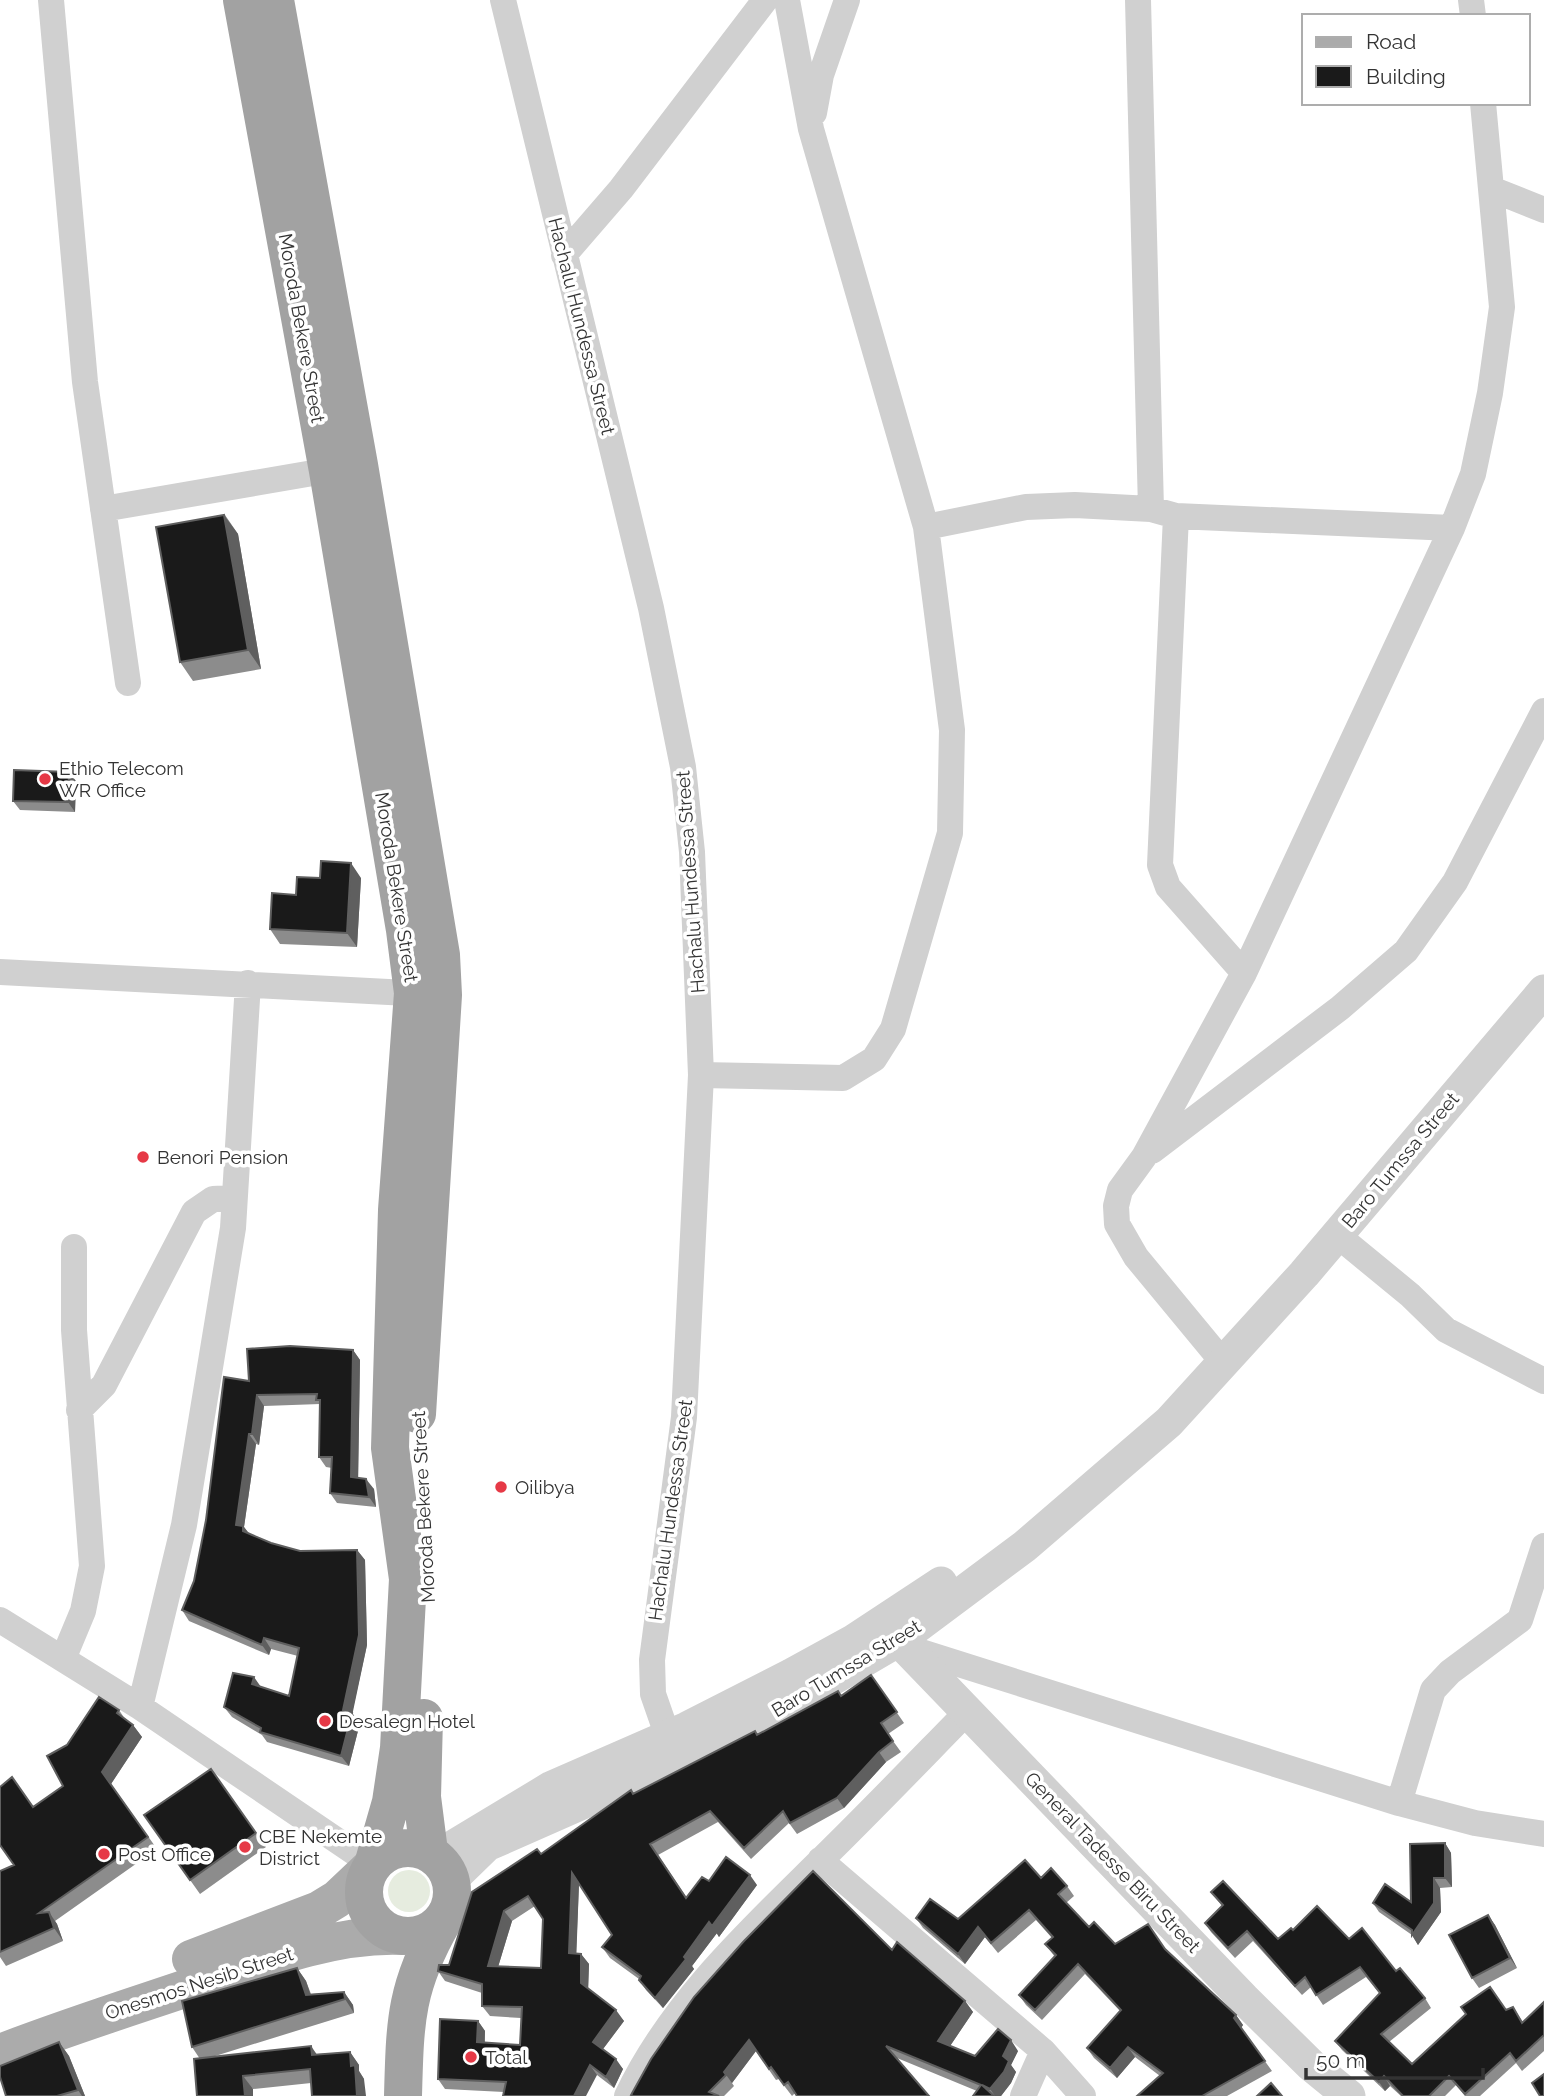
<svg xmlns="http://www.w3.org/2000/svg" width="1544" height="2096" font-family="Raleway,sans-serif">
<style>
.grass{fill:#e6ecdf}
.lines{fill:none;stroke-linecap:round;stroke-linejoin:round}
.minor{stroke:#d0d0d0;stroke-width:26}
.tertiary{stroke:#d0d0d0;stroke-width:33}
.primary{stroke:#ababab;stroke-width:38}
.trunk{stroke:#a2a2a2;stroke-width:38}
.wall{fill:#8c8c8c;fill-rule:evenodd}
.shaded-wall{fill:#5f5f5f}
.building{fill:#1a1a1a;stroke:#5f5f5f;stroke-width:2;fill-rule:evenodd}
.poi-dot{fill:#e63946;stroke:#fff;stroke-width:2.5}
.labels{text-anchor:middle;dominant-baseline:central;stroke-width:7;stroke-linejoin:round;paint-order:stroke}
.street-label{font-size:19px;fill:#333;stroke:#fff}
.poi-label{font-size:19px;fill:#333;stroke:#fff;text-anchor:start}
</style>
<rect width="100%" height="100%" fill="#fff"/>
<path class="grass" d="M388 1891a21 21 0 1 1 42 0a21 21 0 1 1-42 0Z"/>
<g class="lines">
<path class="minor" d="M 51,0 L 85,382 L 128,683
M 503,0 L 651,608 L 683,767 L 692,852 L 701,1075 L 684,1417 L 652,1660 L 653,1694 L 668,1737
M 1138,0 L 1151,509
M 1471,0 L 1473,16
M 814,113 L 821,75 L 847,0
M 1494,190 L 1544,210
M 564,255 L 621,189 L 765,0
M 103,509 L 342,468
M 1176,516 L 1160,865 L 1168,887 L 1244,973
M 926,527 L 1026,507 L 1075,505 L 1151,509 L 1176,516 L 1452,528
M 0,972 L 427,994
M 701,1075 L 843,1078 L 874,1059 L 893,1029 L 950,833 L 952,730 L 926,527 L 811,129 L 787,0
M 1152,1151 L 1340,1008 L 1406,951 L 1455,882 L 1544,711
M 1337,1235 L 1410,1295 L 1446,1330 L 1544,1381
M 1217,1355 L 1136,1257 L 1117,1224 L 1116,1206 L 1120,1190 L 1144,1157 L 1244,973 L 1452,528 L 1473,474 L 1490,393 L 1502,307 L 1483,103
M 79,1410 L 104,1385 L 194,1212 L 213,1199 L 232,1198
M 0,1620 L 140,1707 L 373,1865
M 905,1647 L 1399,1803 L 1475,1823 L 1544,1834
M 63,1659 L 83,1611 L 92,1566 L 74,1330 L 74,1247
M 140,1707 L 184,1525 L 233,1228 L 248,983
M 1399,1803 L 1433,1690 L 1450,1672 L 1520,1620 L 1544,1546
M 820,1860 L 1043,2051 L 1083,2096
M 627,2096 C 672,2002 749,1931 822,1859 C 871,1811 919,1761 967,1712
M 1023,2096 L 1043,2051"/>
<path class="tertiary" d="M 886,1623 L 905,1647 L 1244,1999 L 1311,2065 L 1349,2096
M 436,1857 L 552,1787 L 687,1728 L 791,1675 L 853,1641 L 941,1583
M 451,1880 L 487,1845 L 671,1764 L 817,1688 L 899,1640 L 1025,1546 L 1169,1422 L 1304,1274 L 1544,991"/>
<path class="primary" d="M 191,1959 L 319,1910 L 337,1899 L 373,1865
M 0,2053 C 67,2027 134,2006 202,1983 C 266,1960 334,1933 403,1936"/>
<path class="trunk" d="M 242,0 L 328,471 L 405,930 L 413,993 L 397,1210 L 390,1448 L 408,1579 L 399,1748 L 391,1802 L 373,1865
M 275,0 L 359,465 L 441,955 L 443,995 L 417,1414
M 424,1718 L 422,1797 L 429,1852
M364 1892a44 44 0 1 1 88 0a44 44 0 1 1-88 0Z
M 403,2096 C 405,2022 405,1987 443,1921"/>
</g>
<path class="wall" d="M 225,515 L 238,534 L 261,669 L 193,681 L 180,662 Z
M 76,781 L 75,812 L 20,810 L 13,801 Z
M 320,878 L 361,878 L 357,947 L 280,944 L 270,929 L 296,895 Z
M 353,1350 L 360,1360 L 358,1478 L 374,1489 L 376,1507 L 337,1503 L 330,1493 L 332,1468 L 326,1467 L 319,1457 L 320,1404 L 264,1406 L 259,1445 L 256,1444 L 244,1527 L 249,1534 L 271,1543 L 300,1551 L 357,1550 L 365,1560 L 367,1645 L 352,1713 L 360,1723 L 349,1766 L 267,1742 L 262,1735 L 232,1717 L 224,1707 L 261,1687 L 289,1696 L 298,1656 L 271,1649 L 269,1655 L 189,1621 L 182,1610 L 194,1581 L 249,1381 Z
M 871,1675 L 904,1723 L 888,1734 L 901,1752 L 886,1762 L 844,1808 L 797,1834 L 789,1823 L 751,1859 L 718,1822 L 658,1855 L 687,1898 L 709,1881 L 757,1885 L 719,1937 L 717,1933 L 692,1966 L 694,1969 L 663,2008 L 646,1990 L 639,1979 L 610,1958 L 602,1947 L 612,1935 L 579,1884 L 576,1954 L 581,1954 L 589,1964 L 588,1989 L 624,2021 L 603,2049 L 623,2069 L 614,2088 L 597,2075 L 504,2092 L 445,2089 L 438,2079 L 478,2021 L 485,2031 L 485,2043 L 520,2045 L 521,2018 L 490,2016 L 482,2006 L 482,1993 L 445,1981 L 438,1971 L 449,1965 L 541,1854 L 633,1794 L 841,1696 ZM 535,1906 L 543,1919 L 541,1968 L 498,1967 L 512,1921 Z
M 119,1710 L 125,1719 L 133,1725 L 142,1737 L 111,1784 L 157,1849 L 55,1921 L 57,1924 L 63,1941 L 6,1966 L 0,1957 L 0,1871 L 14,1865 L 33,1807 L 63,1786 L 67,1745 Z
M 211,1769 L 266,1847 L 200,1894 L 144,1815 Z
M 1445,1843 L 1451,1853 L 1452,1887 L 1440,1888 L 1441,1912 L 1418,1945 L 1412,1935 L 1379,1912 L 1373,1903 L 1411,1902 Z
M 1041,1878 L 1067,1886 L 1074,1896 L 1066,1903 L 1089,1927 L 1115,1944 L 1166,1950 L 1236,2015 L 1243,2025 L 1241,2028 L 1272,2071 L 1227,2096 L 1137,2096 L 1160,2076 L 1135,2057 L 1117,2078 L 1094,2058 L 1087,2048 L 1120,2011 L 1085,1974 L 1042,2020 L 1026,2005 L 1019,1995 L 1055,1957 L 1045,1944 L 1052,1938 L 1036,1920 L 998,1953 L 985,1937 L 965,1964 L 923,1928 L 916,1918 L 958,1919 Z
M 1211,1892 L 1278,1939 L 1293,1930 L 1349,1939 L 1396,1971 L 1425,1998 L 1431,2008 L 1389,2042 L 1412,2064 L 1513,2007 L 1523,2022 L 1544,2002 L 1544,2051 L 1522,2071 L 1516,2063 L 1480,2096 L 1465,2096 L 1456,2085 L 1445,2096 L 1401,2096 L 1390,2086 L 1385,2091 L 1342,2050 L 1335,2041 L 1380,1994 L 1366,1977 L 1323,2005 L 1311,1987 L 1302,1995 L 1253,1941 L 1235,1958 L 1211,1932 L 1205,1923 L 1222,1906 Z
M 1488,1915 L 1495,1925 L 1517,1968 L 1479,1988 L 1472,1978 Z
M 892,1950 L 965,2001 L 973,2012 L 950,2046 L 975,2056 L 1018,2051 L 1011,2065 L 1016,2072 L 1011,2083 L 1001,2096 L 973,2096 L 977,2091 L 897,2058 L 929,2096 L 797,2096 L 795,2093 L 792,2096 L 779,2079 L 776,2080 L 756,2051 L 732,2083 L 734,2086 L 724,2096 L 632,2096 Z
M 297,1968 L 306,1981 L 311,1994 L 344,1992 L 353,2005 L 354,2013 L 212,2057 L 317,2054 L 350,2052 L 359,2065 L 359,2071 L 364,2079 L 311,2083 L 253,2089 L 200,2059 L 192,2047 Z
M 59,2042 L 69,2056 L 85,2096 L 6,2096 Z"/>
<path class="shaded-wall" d="M 224,515 L 238,534 L 261,669 L 248,650 Z
M 69,772 L 76,781 L 75,812 L 68,802 Z
M 351,863 L 361,878 L 357,947 L 347,933 Z
M 353,1350 L 360,1360 L 358,1487 L 351,1477 Z
M 257,1395 L 264,1406 L 259,1445 L 252,1434 Z
M 249,1434 L 256,1444 L 244,1527 L 251,1536 L 250,1541 L 236,1525 Z
M 366,1479 L 374,1489 L 376,1507 L 369,1497 Z
M 357,1550 L 365,1560 L 367,1645 L 352,1716 L 352,1713 L 360,1723 L 349,1766 L 341,1756 L 343,1710 Z
M 264,1638 L 271,1649 L 269,1655 L 262,1645 Z
M 254,1677 L 261,1687 L 252,1684 Z
M 133,1725 L 142,1737 L 111,1784 L 102,1772 Z
M 879,1752 L 886,1762 L 844,1808 L 837,1798 Z
M 1445,1843 L 1451,1853 L 1452,1887 L 1445,1878 Z
M 572,1873 L 579,1884 L 576,1964 L 569,1953 Z
M 750,1875 L 757,1885 L 719,1937 L 712,1926 Z
M 1434,1878 L 1440,1888 L 1441,1912 L 1418,1945 L 1412,1935 Z
M 504,1911 L 512,1921 L 495,1977 L 488,1966 Z
M 49,1912 L 57,1924 L 63,1941 L 54,1928 Z
M 1488,1915 L 1495,1925 L 1517,1968 L 1510,1958 Z
M 709,1922 L 717,1933 L 692,1966 L 694,1969 L 663,2008 L 655,1998 Z
M 978,1927 L 985,1937 L 965,1964 L 958,1954 Z
M 581,1954 L 589,1964 L 588,1994 L 581,1983 Z
M 297,1968 L 306,1981 L 315,2008 L 306,1995 Z
M 344,1992 L 353,2005 L 354,2013 L 345,1999 Z
M 965,2001 L 973,2012 L 946,2052 L 938,2041 Z
M 616,2010 L 624,2021 L 600,2053 L 593,2042 Z
M 1236,2015 L 1243,2025 L 1241,2028 L 1234,2018 Z
M 478,2021 L 485,2031 L 484,2053 L 477,2042 Z
M 749,2040 L 756,2051 L 732,2083 L 724,2072 Z
M 1011,2040 L 1018,2051 L 1011,2065 L 1016,2072 L 1011,2083 L 1001,2096 L 995,2096 L 990,2089 L 1003,2056 Z
M 59,2042 L 69,2056 L 85,2096 L 82,2096 L 78,2090 Z
M 311,2046 L 320,2059 L 312,2055 Z
M 1128,2047 L 1135,2057 L 1117,2078 L 1110,2068 Z
M 350,2052 L 359,2065 L 359,2071 L 364,2079 L 366,2096 L 357,2096 L 351,2066 Z
M 616,2059 L 623,2069 L 614,2088 L 606,2077 Z
M 590,2065 L 597,2075 L 586,2096 L 574,2096 Z
M 243,2076 L 253,2089 L 253,2096 L 245,2096 Z
M 1384,2076 L 1390,2086 L 1385,2091 L 1379,2082 Z"/>
<path class="building" d="M 224,515 L 248,650 L 180,662 L 156,527 Z
M 14,770 L 69,772 L 68,802 L 13,801 Z
M 321,861 L 351,863 L 347,933 L 270,929 L 272,893 L 296,895 L 297,877 L 320,878 Z
M 290,1346 L 353,1350 L 351,1477 L 366,1479 L 369,1497 L 330,1493 L 332,1457 L 319,1457 L 320,1400 L 316,1400 L 317,1394 L 257,1395 L 252,1434 L 249,1434 L 236,1525 L 243,1526 L 243,1531 L 271,1543 L 300,1551 L 357,1550 L 359,1635 L 343,1710 L 352,1713 L 341,1756 L 260,1732 L 261,1728 L 224,1707 L 233,1673 L 254,1677 L 252,1684 L 289,1696 L 299,1648 L 264,1638 L 262,1645 L 182,1610 L 194,1581 L 206,1520 L 224,1377 L 249,1381 L 247,1349 Z
M 871,1675 L 897,1712 L 881,1723 L 893,1741 L 879,1752 L 837,1798 L 790,1823 L 783,1811 L 744,1848 L 710,1811 L 650,1844 L 686,1898 L 702,1877 L 709,1881 L 726,1857 L 750,1875 L 712,1926 L 709,1922 L 684,1957 L 686,1959 L 655,1998 L 639,1980 L 641,1976 L 602,1947 L 612,1935 L 572,1873 L 569,1953 L 581,1954 L 581,1983 L 616,2010 L 593,2042 L 616,2059 L 606,2077 L 590,2065 L 574,2096 L 503,2096 L 506,2082 L 438,2079 L 440,2019 L 478,2021 L 477,2042 L 520,2045 L 522,2007 L 482,2006 L 482,1984 L 438,1971 L 439,1965 L 449,1965 L 472,1892 L 537,1849 L 541,1854 L 631,1790 L 633,1794 L 755,1731 L 757,1735 L 838,1691 L 841,1696 ZM 528,1896 L 543,1919 L 541,1968 L 488,1966 L 504,1911 Z
M 99,1697 L 119,1710 L 117,1713 L 133,1725 L 102,1772 L 148,1837 L 39,1913 L 49,1912 L 54,1928 L 0,1952 L 0,1871 L 14,1865 L 0,1845 L 0,1787 L 12,1777 L 33,1807 L 63,1786 L 47,1756 L 67,1745 Z
M 211,1769 L 256,1833 L 190,1880 L 144,1815 Z
M 1445,1843 L 1445,1878 L 1434,1878 L 1434,1903 L 1412,1935 L 1412,1930 L 1373,1903 L 1385,1884 L 1411,1902 L 1410,1844 Z
M 1025,1860 L 1041,1878 L 1051,1868 L 1067,1886 L 1058,1894 L 1089,1927 L 1094,1922 L 1115,1944 L 1148,1924 L 1165,1949 L 1236,2015 L 1234,2018 L 1265,2061 L 1202,2096 L 1137,2096 L 1163,2073 L 1128,2047 L 1110,2068 L 1087,2048 L 1121,2010 L 1078,1964 L 1035,2010 L 1019,1995 L 1056,1955 L 1045,1944 L 1053,1937 L 1029,1910 L 991,1943 L 978,1927 L 958,1954 L 916,1918 L 930,1899 L 958,1919 Z
M 813,1871 L 892,1950 L 897,1942 L 965,2001 L 938,2041 L 975,2056 L 998,2029 L 1011,2040 L 1003,2056 L 1009,2061 L 1004,2072 L 990,2089 L 982,2085 L 994,2096 L 973,2096 L 981,2085 L 886,2046 L 929,2096 L 797,2096 L 788,2082 L 784,2085 L 771,2067 L 769,2069 L 749,2040 L 724,2072 L 726,2075 L 709,2092 L 719,2096 L 633,2096 L 631,2095 L 651,2059 L 694,1997 L 744,1941 Z
M 1223,1881 L 1278,1939 L 1291,1928 L 1293,1930 L 1317,1906 L 1349,1939 L 1362,1928 L 1396,1971 L 1400,1968 L 1425,1998 L 1381,2034 L 1412,2064 L 1466,2014 L 1461,2007 L 1490,1987 L 1506,2010 L 1513,2007 L 1522,2023 L 1544,2002 L 1544,2035 L 1516,2061 L 1510,2053 L 1465,2094 L 1449,2076 L 1429,2096 L 1403,2096 L 1384,2076 L 1379,2082 L 1335,2041 L 1380,1993 L 1360,1967 L 1316,1995 L 1305,1977 L 1295,1986 L 1247,1931 L 1228,1948 L 1205,1923 L 1223,1905 L 1211,1892 Z
M 1488,1915 L 1510,1958 L 1472,1978 L 1449,1935 Z
M 297,1968 L 306,1995 L 344,1992 L 345,1999 L 192,2047 L 182,2001 Z
M 59,2042 L 78,2090 L 57,2096 L 6,2096 L 0,2077 L 0,2066 Z
M 311,2046 L 312,2055 L 350,2052 L 351,2066 L 355,2065 L 357,2096 L 312,2096 L 310,2069 L 243,2076 L 245,2096 L 197,2096 L 194,2059 Z
M 1544,2074 L 1544,2096 L 1540,2096 L 1532,2083 Z
M 1271,2083 L 1282,2096 L 1257,2096 Z"/>
<g class="poi-dot">
<circle cx="45" cy="779" r="7"/>
<circle cx="143" cy="1157" r="7"/>
<circle cx="501" cy="1487" r="7"/>
<circle cx="325" cy="1721" r="7"/>
<circle cx="245" cy="1847" r="7"/>
<circle cx="104" cy="1854" r="7"/>
<circle cx="471" cy="2057" r="7"/>
</g>
<g class="labels">
<g class="street-label">
<text transform="translate(582 326) rotate(76)">Hachalu Hundessa Street</text>
<text transform="translate(302 328) rotate(80)">Moroda Bekere Street</text>
<text transform="translate(690 882) rotate(-94)">Hachalu Hundessa Street</text>
<text transform="translate(397 887) rotate(81)">Moroda Bekere Street</text>
<text transform="translate(1400 1160) rotate(-50)">Baro Tumssa Street</text>
<text transform="translate(423 1507) rotate(-93)">Moroda Bekere Street</text>
<text transform="translate(670 1510) rotate(-82)">Hachalu Hundessa Street</text>
<text transform="translate(846 1668) rotate(-31)">Baro Tumssa Street</text>
<text transform="translate(1113 1862) rotate(46)">General Tadesse Biru Street</text>
<text transform="translate(199 1983) rotate(-18)">Onesmos Nesib Street</text>
</g>
<g class="poi-label">
<text x="59" y="768">Ethio Telecom<tspan x="59" dy="22">WR Office</tspan></text>
<text x="157" y="1157">Benori Pension</text>
<text x="515" y="1487">Oilibya</text>
<text x="339" y="1721">Desalegn Hotel</text>
<text x="259" y="1836">CBE Nekemte<tspan x="259" dy="22">District</tspan></text>
<text x="118" y="1854">Post Office</text>
<text x="485" y="2057">Total</text>
</g>
</g>
<rect x="1302" y="14" width="228" height="91" fill="#ffffff" stroke="#adadad" stroke-width="2"/>
<rect x="1316" y="37" width="35" height="10" fill="#ababab" stroke="#adadad" stroke-width="2"/>
<text x="1366" y="49" font-size="21" fill="#333333">Road</text>
<rect x="1316" y="66" width="35" height="21" fill="#1a1a1a" stroke="#adadad" stroke-width="2"/>
<text x="1366" y="84" font-size="21" fill="#333333">Building</text>
<path d="M1306 2068v10h177v-10" fill="none" stroke="#333333" stroke-width="3.5"/>
<text x="1316" y="2068" font-size="21" fill="#333333" stroke="#ffffff" stroke-width="5" paint-order="stroke">50 m</text>
</svg>
